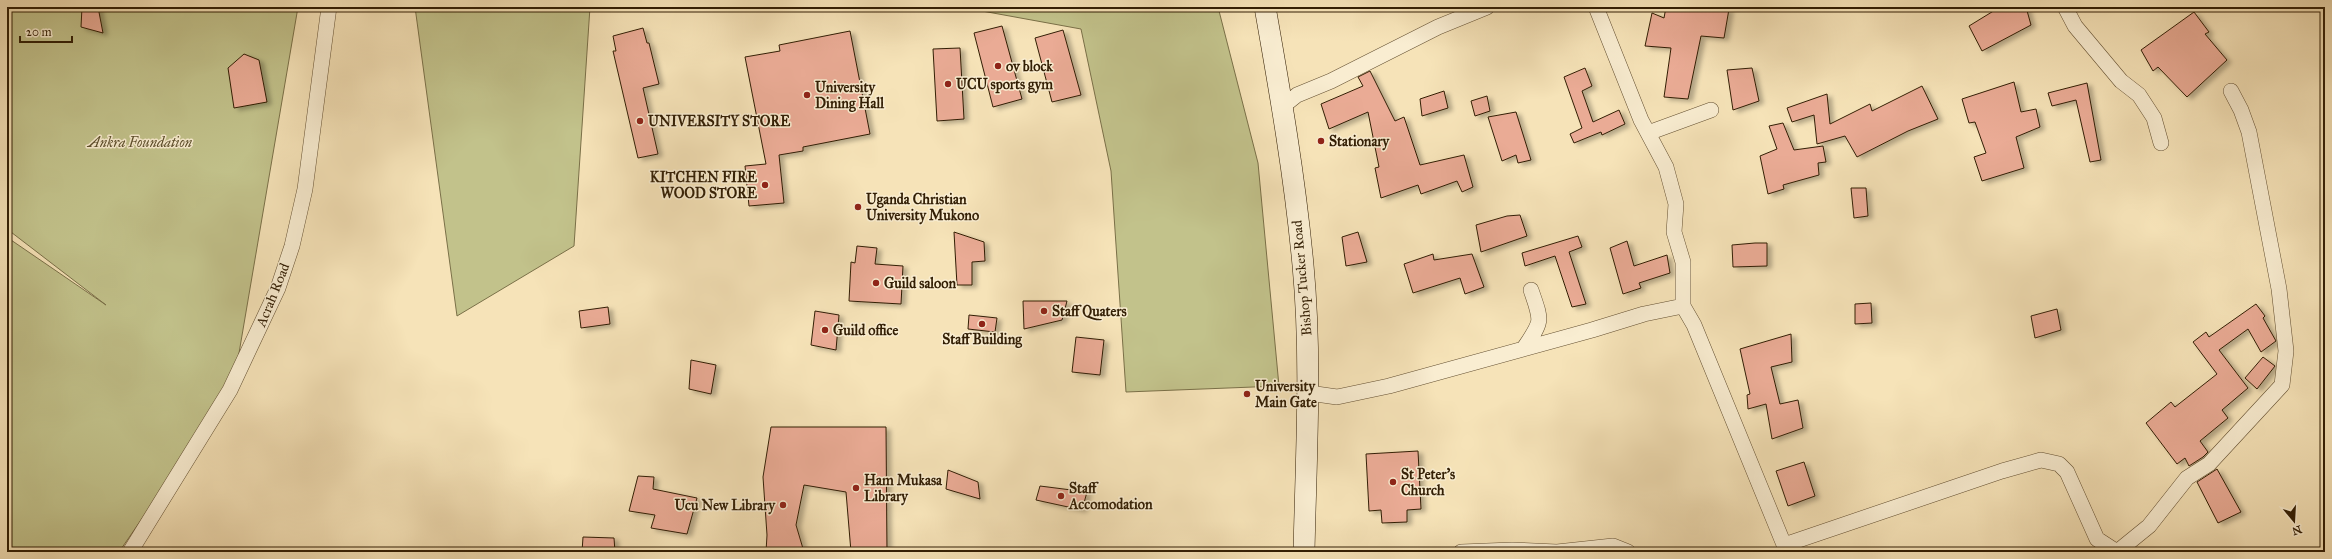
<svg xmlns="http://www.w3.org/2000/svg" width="2332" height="559" font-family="'IM FELL Great Primer',serif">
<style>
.green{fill:#c2c28b;stroke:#7a7048}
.building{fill:#eaab95;stroke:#321e04;filter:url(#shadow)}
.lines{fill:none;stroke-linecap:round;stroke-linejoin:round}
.minor-casing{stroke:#634f31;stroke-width:16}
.secondary-casing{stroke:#321e04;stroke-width:22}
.minor{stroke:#f9edd1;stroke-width:15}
.secondary{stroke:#f9edd1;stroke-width:21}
.poi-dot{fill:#8f2418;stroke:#f9edd1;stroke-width:1.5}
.labels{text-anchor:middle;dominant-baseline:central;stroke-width:3;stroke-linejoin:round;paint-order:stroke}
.poi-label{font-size:14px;font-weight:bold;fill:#321e04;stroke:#f9edd1;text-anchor:start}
.park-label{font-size:14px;font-style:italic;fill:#5d4f2c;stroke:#f9edd1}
.street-label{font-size:14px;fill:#321e04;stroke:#f9edd1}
</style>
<defs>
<filter id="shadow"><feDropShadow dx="4.5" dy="2.5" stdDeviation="2" flood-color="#0004"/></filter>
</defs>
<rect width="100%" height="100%" fill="#f6e3b8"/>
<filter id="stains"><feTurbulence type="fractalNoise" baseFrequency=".005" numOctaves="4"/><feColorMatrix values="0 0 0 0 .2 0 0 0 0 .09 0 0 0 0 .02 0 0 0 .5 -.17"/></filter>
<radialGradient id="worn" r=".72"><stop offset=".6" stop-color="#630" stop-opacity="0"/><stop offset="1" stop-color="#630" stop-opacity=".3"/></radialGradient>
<path class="green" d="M 7,7 L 298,7 L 231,400 L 226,397 L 119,552 L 7,552 L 7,233 L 11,240 L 106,305 L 7,229 Z
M 415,7 L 590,7 L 574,246 L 457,316 Z
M 960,7 L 1218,7 L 1258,163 L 1279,386 L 1126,392 L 1111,171 L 1081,29 Z"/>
<path class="building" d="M 82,7 L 98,7 L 103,33 L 81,27 Z
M 1666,7 L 1729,9 L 1724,38 L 1701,36 L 1688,99 L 1664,97 L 1671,48 L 1645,46 L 1652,13 L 1664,18 Z
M 2000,7 L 2026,7 L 2031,25 L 1982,51 L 1969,26 Z
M 2194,12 L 2209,32 L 2205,34 L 2227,60 L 2187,97 L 2158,67 L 2153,71 L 2141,50 Z
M 1002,26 L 1022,99 L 993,107 L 974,33 Z
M 643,28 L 647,43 L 649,43 L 659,84 L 643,88 L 658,154 L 638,158 L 613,51 L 616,51 L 613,36 Z
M 1063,30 L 1081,95 L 1052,102 L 1035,38 Z
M 850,31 L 870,134 L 803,147 L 803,151 L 779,155 L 784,203 L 749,206 L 745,166 L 766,164 L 745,57 L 780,51 L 779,45 Z
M 960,48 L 964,119 L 937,121 L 933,49 Z
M 244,54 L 259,60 L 267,102 L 234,108 L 228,68 Z
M 1585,68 L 1592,86 L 1582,91 L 1593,122 L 1619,110 L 1625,124 L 1602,135 L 1601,132 L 1574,143 L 1570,134 L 1582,128 L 1564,77 Z
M 1752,68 L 1759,101 L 1733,110 L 1727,70 Z
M 1370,71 L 1395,121 L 1404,117 L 1420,165 L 1464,155 L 1473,187 L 1462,192 L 1457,181 L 1421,194 L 1418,185 L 1381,198 L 1375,168 L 1379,167 L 1368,112 L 1329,129 L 1321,104 L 1363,86 L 1358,77 Z
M 2014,82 L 2021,112 L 2036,109 L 2040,127 L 2016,137 L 2024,168 L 1982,181 L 1974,157 L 1986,153 L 1975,122 L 1969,123 L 1962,99 Z
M 2087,83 L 2101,160 L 2090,162 L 2076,100 L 2052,106 L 2048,93 Z
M 1922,86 L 1938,119 L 1908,131 L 1857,157 L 1845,136 L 1817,144 L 1814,115 L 1792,122 L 1787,108 L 1827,94 L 1830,124 L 1870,104 L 1872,111 Z
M 1444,91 L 1448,108 L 1422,116 L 1420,99 Z
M 1487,96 L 1490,111 L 1475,116 L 1471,101 Z
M 1516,112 L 1531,160 L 1518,163 L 1516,155 L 1502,161 L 1488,117 Z
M 1783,123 L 1794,150 L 1823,146 L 1826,162 L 1818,163 L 1819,175 L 1783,185 L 1784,189 L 1768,194 L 1760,156 L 1777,149 L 1769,126 Z
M 1851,188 L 1866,188 L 1868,216 L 1854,218 Z
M 1520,215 L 1527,236 L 1481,252 L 1476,225 L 1507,216 Z
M 954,232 L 984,242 L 985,261 L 972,262 L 972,285 L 957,285 Z
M 1358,232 L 1367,262 L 1346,266 L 1342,237 Z
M 1578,236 L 1582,247 L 1569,252 L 1586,304 L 1572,307 L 1555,256 L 1525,266 L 1522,253 Z
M 1627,241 L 1634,266 L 1667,255 L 1670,273 L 1639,283 L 1641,288 L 1623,294 L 1610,248 Z
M 1755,243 L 1767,243 L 1767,266 L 1733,267 L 1732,245 Z
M 857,246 L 877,248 L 875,264 L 903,266 L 901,304 L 849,301 L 851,262 L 855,263 Z
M 1433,254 L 1434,260 L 1472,254 L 1484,287 L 1465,294 L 1460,278 L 1413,293 L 1404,264 Z
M 1023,301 L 1067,301 L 1062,320 L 1024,329 Z
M 1871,303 L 1872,323 L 1855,324 L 1855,304 Z
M 2256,304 L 2265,316 L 2263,318 L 2276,341 L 2261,352 L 2248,329 L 2219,350 L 2248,388 L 2222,410 L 2228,418 L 2200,441 L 2208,452 L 2203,457 L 2189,466 L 2185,458 L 2177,464 L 2146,423 L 2171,402 L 2175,407 L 2217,374 L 2193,342 L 2206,332 L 2209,337 Z
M 608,307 L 610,324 L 581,328 L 579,311 Z
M 2057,309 L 2061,330 L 2035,338 L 2031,316 Z
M 815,311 L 839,315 L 836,350 L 811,345 Z
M 969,315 L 997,318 L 995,332 L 968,329 Z
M 1791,334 L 1792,362 L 1771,367 L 1780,404 L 1798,400 L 1803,428 L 1772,439 L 1766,404 L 1748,409 L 1747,395 L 1750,394 L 1740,349 Z
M 1076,337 L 1104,340 L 1100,375 L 1072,372 Z
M 2263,357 L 2275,366 L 2257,389 L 2245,378 Z
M 691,360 L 716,365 L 711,394 L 689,389 Z
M 771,427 L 886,427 L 887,552 L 851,552 L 846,492 L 804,485 L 796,525 L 804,552 L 766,552 L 767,535 L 763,477 Z
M 1418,451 L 1421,509 L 1407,510 L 1407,522 L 1382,523 L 1381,510 L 1369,511 L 1366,454 Z
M 1804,462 L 1815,496 L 1788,506 L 1776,471 Z
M 2217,469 L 2241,512 L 2218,523 L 2197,482 Z
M 948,470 L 978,482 L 980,499 L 946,489 Z
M 638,476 L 654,477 L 653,489 L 697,498 L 687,534 L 651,528 L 655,515 L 629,511 Z
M 1040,486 L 1087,492 L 1082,510 L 1036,500 Z
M 583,537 L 614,538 L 615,552 L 582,552 Z"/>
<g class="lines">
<defs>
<path id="minor" d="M 2065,7 L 2075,26 L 2121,81 L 2139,95 L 2154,118 L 2161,143
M 1282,107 L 1297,95 L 1331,81 L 1438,27 L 1487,7
M 1648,133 L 1711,110
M 1683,306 L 1694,325 L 1787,552
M 1524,348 C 1543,320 1542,322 1531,290
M 1309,393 L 1337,397 L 1389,386 L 1592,330 L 1644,314 L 1683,306 L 1683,262 L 1674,232 L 1676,204 L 1666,167 L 1641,120 L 1596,7
M 1784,545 L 2002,471 L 2041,460 L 2059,464 L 2067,472 L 2097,539 L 2117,552
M 130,552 L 230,390 L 278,288 L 292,246 L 305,189 L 329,7
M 1461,552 L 1512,550 L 1557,552 L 1613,546 L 1628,552
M 2117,552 L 2149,526 L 2187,478 L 2209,464 L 2282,385 L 2286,351 L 2279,289 L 2249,132 L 2241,110 L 2231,91"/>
<path id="secondary" d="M 1265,7 C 1280,92 1295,178 1303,265 C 1312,360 1306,456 1304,552"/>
</defs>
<use href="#minor" class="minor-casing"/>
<use href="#secondary" class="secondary-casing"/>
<use href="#minor" class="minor"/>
<use href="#secondary" class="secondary"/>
</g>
<g class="poi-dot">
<circle cx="998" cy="66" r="4"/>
<circle cx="948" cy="84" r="4"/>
<circle cx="807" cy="95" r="4"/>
<circle cx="640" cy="121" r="4"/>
<circle cx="1321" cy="141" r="4"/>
<circle cx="765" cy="185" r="4"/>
<circle cx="858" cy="207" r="4"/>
<circle cx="876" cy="283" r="4"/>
<circle cx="1044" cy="311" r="4"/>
<circle cx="982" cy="324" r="4"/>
<circle cx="825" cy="330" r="4"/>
<circle cx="1247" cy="394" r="4"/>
<circle cx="1393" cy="482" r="4"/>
<circle cx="856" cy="488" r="4"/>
<circle cx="1061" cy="496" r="4"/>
<circle cx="783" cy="505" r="4"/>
</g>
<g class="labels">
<g class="poi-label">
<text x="1006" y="66">ov block</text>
<text x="956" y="84">UCU sports gym</text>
<text x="815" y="87">University<tspan x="815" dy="16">Dining Hall</tspan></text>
<text x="648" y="121">UNIVERSITY STORE</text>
<text x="1329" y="141">Stationary</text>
<text x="757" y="177" text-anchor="end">KITCHEN FIRE<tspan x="757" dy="16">WOOD STORE</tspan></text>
<text x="866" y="199">Uganda Christian<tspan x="866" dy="16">University Mukono</tspan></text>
<text x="884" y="283">Guild saloon</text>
<text x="1052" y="311">Staff Quaters</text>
<text x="833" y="330">Guild office</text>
<text x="982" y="339" text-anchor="middle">Staff Building</text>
<text x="1255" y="386">University<tspan x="1255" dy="16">Main Gate</tspan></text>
<text x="1401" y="474">St Peter's<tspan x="1401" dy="16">Church</tspan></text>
<text x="864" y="480">Ham Mukasa<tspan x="864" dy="16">Library</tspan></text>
<text x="1069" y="488">Staff<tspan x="1069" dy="16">Accomodation</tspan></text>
<text x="775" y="505" text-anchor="end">Ucu New Library</text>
</g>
<g class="park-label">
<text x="140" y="142">Ankra Foundation</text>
</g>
<g class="street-label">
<text transform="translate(1302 278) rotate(-95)">Bishop Tucker Road</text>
<text transform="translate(273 295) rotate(-68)">Acrah Road</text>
</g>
</g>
<rect width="2332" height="559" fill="none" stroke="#f6e3b8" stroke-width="24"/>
<rect x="8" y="8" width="2316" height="543" fill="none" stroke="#321e04" stroke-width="2"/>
<rect x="12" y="12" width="2308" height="535" fill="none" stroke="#321e04"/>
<g transform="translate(2294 521) rotate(162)" stroke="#f9edd1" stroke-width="3" paint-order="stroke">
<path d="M0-3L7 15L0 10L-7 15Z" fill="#321e04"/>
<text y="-6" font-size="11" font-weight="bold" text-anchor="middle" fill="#321e04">N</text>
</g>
<path d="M20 36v6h52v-6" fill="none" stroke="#321e04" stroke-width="2"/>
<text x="26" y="36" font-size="12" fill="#321e04" stroke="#f9edd1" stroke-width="3" paint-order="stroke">20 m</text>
<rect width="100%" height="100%" filter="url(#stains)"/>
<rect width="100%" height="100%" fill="url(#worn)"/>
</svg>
